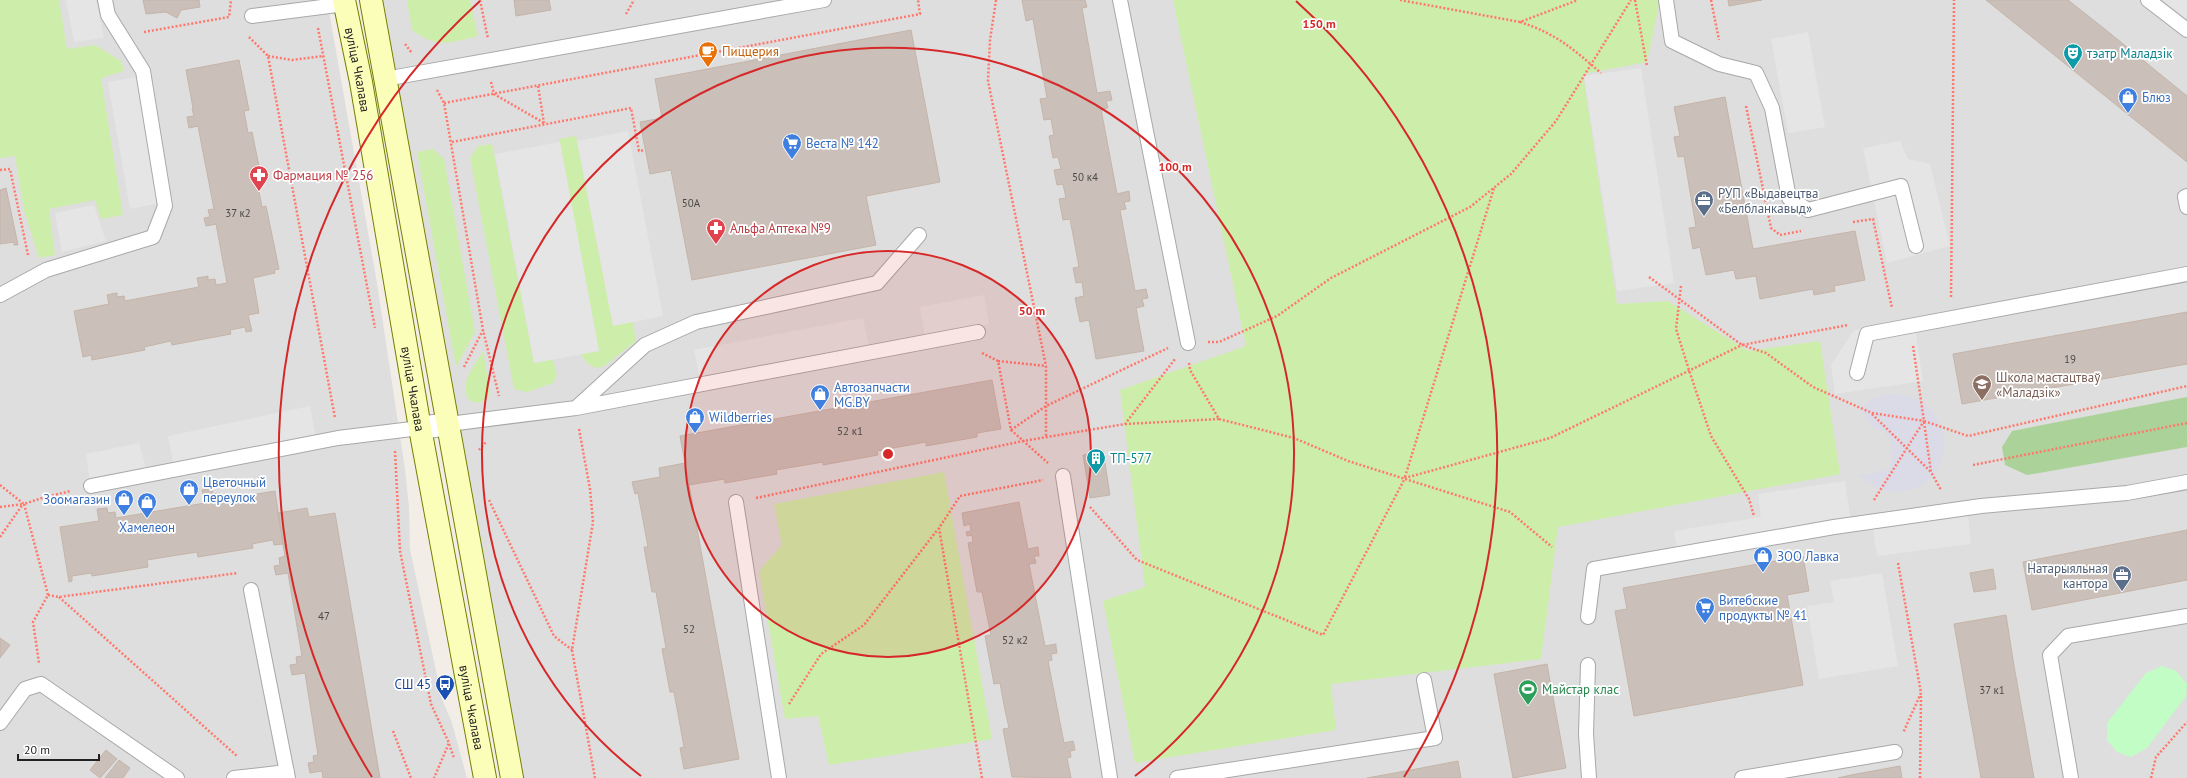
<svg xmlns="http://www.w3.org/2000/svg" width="2187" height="778" font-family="'PT Sans',sans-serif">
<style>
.residential{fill:#dfdede}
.grass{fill:#cdeeaa}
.forest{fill:#abd399}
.park{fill:#c2fdc6}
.parking{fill:#e5e5e5}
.plaza{fill:#dbdbe8}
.building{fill:#cac0b9;stroke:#c5b4a8}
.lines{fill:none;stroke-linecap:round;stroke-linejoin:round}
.lane-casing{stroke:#a8a8a8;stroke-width:16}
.street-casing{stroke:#a8a8a8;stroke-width:24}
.secondary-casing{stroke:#738000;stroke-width:24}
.path{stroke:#ff786b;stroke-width:2.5;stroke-dasharray:2 2;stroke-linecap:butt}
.lane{stroke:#fff;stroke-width:14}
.street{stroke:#fff;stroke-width:22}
.secondary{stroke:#fbfeb9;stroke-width:22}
.ring{fill:none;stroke:#d62828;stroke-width:2}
.labels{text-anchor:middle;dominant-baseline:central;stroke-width:3.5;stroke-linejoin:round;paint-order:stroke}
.number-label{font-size:11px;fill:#4b4947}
.food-label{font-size:13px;fill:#c56008;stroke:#fff;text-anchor:start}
.culture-label{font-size:13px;fill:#0d838f;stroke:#fff;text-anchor:start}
.street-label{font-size:13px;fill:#212121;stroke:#fff}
.shop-label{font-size:13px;fill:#366cbe;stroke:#fff;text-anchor:start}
.health-label{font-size:13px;fill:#be3a42;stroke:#fff;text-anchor:start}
.service-label{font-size:13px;fill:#4e5e75;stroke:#fff;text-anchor:start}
.education-label{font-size:13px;fill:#785e54;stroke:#fff;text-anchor:start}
.transit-label{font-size:13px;fill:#164399;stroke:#fff;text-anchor:end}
.leisure-label{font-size:13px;fill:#27864d;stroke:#fff;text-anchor:start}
.centre{fill:#d62828;stroke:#fff;stroke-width:2}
.ring-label{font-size:12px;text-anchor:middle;font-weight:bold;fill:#d62828;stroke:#fff;stroke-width:3.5;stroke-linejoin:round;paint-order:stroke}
</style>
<rect width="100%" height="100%" fill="#f2eee7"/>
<path class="residential" d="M 0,0 L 327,0 L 377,283 L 405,469 L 409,507 L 410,549 L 442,699 L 452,723 L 467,778 L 0,778 Z
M 381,0 L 2187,0 L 2187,778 L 523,778 Z"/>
<path class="grass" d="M 0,0 L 59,0 L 67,49 L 95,45 L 121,61 L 124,71 L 101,78 L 123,215 L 101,219 L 95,200 L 49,209 L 55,255 L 39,258 L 24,210 L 15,156 L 0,158 Z
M 407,0 L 470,0 L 478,36 C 449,43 438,49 412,30 Z
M 1173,0 L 1660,0 L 1647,62 L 1583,74 L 1617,304 L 1668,301 L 1748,351 L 1820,341 L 1840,474 L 1558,527 L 1541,659 L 1331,684 L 1336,730 L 1135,763 L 1103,601 L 1145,587 L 1120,390 L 1246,346 Z
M 576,136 L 613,325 L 633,322 L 636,341 L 604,366 L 596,368 L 587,363 L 580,354 L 599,351 L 559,139 Z
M 492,144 L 534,363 L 553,359 L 557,375 L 553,383 L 527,392 L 514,389 L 470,158 L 478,146 Z
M 433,149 L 444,159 L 475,332 L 456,367 L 417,152 Z
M 483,351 L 490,392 L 487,399 L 479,403 L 470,401 C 457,385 474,367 483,351 Z
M 944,472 L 992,739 L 829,765 L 818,716 L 785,719 L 759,571 L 782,545 L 774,504 Z"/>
<path class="forest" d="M 2187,397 L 2187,447 L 2027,475 L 2005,465 L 2002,447 L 2012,431 Z"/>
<path class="park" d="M 2162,666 L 2176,671 L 2187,684 L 2186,696 L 2147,748 L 2131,757 L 2117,752 L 2107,740 L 2107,723 L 2146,673 Z"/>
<path class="parking" d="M 66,0 L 96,0 L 104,38 L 74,42 Z
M 2163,0 L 2187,0 L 2187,19 Z
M 1808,32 L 1825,127 L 1788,133 L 1771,39 Z
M 1641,68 L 1674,283 L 1617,291 L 1584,76 Z
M 138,77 L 159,203 L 130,209 L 108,82 Z
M 628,131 L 663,316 L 613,326 L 577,141 Z
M 1900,141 L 1908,159 L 1930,164 L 1950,246 L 1887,263 L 1863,148 Z
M 560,142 L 599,351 L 534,363 L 495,154 Z
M 94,205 L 106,241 L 62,252 L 55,213 Z
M 984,295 L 989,324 L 925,336 L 920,307 Z
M 863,318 L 869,348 L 700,379 L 694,350 Z
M 1914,321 L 1923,381 L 1835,394 L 1831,365 L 1854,330 Z
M 310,406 L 316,439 L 174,467 L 168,436 Z
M 139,443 L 147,472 L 90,483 L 86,454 Z
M 1845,481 L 1851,522 L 1677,549 L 1674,531 L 1761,517 L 1758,494 Z
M 1968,516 L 1971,544 L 1877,556 L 1873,528 Z
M 1882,573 L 1898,666 L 1819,679 L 1807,606 L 1834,602 L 1830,581 Z"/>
<path class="plaza" d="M 1890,394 L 1906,395 L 1922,402 L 1934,413 L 1942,428 L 1945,445 L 1941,461 L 1933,476 L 1922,485 L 1909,491 L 1895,492 L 1881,490 L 1866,482 L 1858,476 L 1888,470 L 1892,460 L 1891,441 L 1884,431 L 1873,428 L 1860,408 L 1874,398 Z"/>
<path class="building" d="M 143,0 L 199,0 L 200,7 L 181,10 L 177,18 L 166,12 L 146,14 Z
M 514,0 L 549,0 L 551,10 L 516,16 Z
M 1022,0 L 1085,0 L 1087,7 L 1082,8 L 1097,93 L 1110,91 L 1112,100 L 1106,101 L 1108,108 L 1101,109 L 1117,194 L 1129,191 L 1130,201 L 1124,202 L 1126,209 L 1120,210 L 1135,291 L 1146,289 L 1148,298 L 1142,299 L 1144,306 L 1136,308 L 1144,351 L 1096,359 L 1089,320 L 1080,322 L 1075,298 L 1084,296 L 1082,282 L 1076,283 L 1073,268 L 1079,267 L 1070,219 L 1063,220 L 1059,199 L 1066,198 L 1063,184 L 1057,185 L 1054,170 L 1061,169 L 1058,157 L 1053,158 L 1049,136 L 1054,135 L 1051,119 L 1044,120 L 1040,99 L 1047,98 L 1033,19 L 1026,21 Z
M 1728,0 L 1762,0 L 1729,6 Z
M 1986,0 L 2068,0 L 2106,30 L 2187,96 L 2187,162 Z
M 911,30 L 940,182 L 866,196 L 876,245 L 692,280 L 671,170 L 650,174 L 640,122 L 662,118 L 655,79 Z
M 239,60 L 249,110 L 244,111 L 248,133 L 252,132 L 260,171 L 255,172 L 262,207 L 266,206 L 279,269 L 274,270 L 275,273 L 253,278 L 259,313 L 248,315 L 252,331 L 246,332 L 245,327 L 230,330 L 231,334 L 172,345 L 171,341 L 144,347 L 145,350 L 92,360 L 91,355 L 83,357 L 74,311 L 109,304 L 107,295 L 111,294 L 117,293 L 117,297 L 124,296 L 125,301 L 199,287 L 197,278 L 203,277 L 208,276 L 208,280 L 215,279 L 216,285 L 227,283 L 216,224 L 206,226 L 204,218 L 210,217 L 208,210 L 214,209 L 198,126 L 189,128 L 187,117 L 194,116 L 192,109 L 193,108 L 186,70 Z
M 1725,97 L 1753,249 L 1855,231 L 1865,280 L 1834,286 L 1835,291 L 1814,295 L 1813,289 L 1760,299 L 1756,276 L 1736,279 L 1734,270 L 1706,275 L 1700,247 L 1693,249 L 1689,228 L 1696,227 L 1684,156 L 1678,157 L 1674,137 L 1680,136 L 1674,107 Z
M 6,188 L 18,245 L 14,245 L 14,242 L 0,244 L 0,190 Z
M 2187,312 L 2187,364 L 1962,404 L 1953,354 Z
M 992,380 L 1001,429 L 977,433 L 977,437 L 926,446 L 926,442 L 877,451 L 878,455 L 823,465 L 823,462 L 776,470 L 777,474 L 725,483 L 724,479 L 689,485 L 680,436 Z
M 1103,451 L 1110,495 L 1090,498 L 1083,455 Z
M 685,463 L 739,759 L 684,769 L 680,748 L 684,747 L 674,692 L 670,692 L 662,649 L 666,648 L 656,592 L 652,592 L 644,547 L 648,547 L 638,493 L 635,494 L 632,482 L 660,477 L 659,468 Z
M 212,488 L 213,494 L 220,493 L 221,500 L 275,491 L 283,544 L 274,545 L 273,540 L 252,544 L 253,548 L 198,557 L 197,552 L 147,560 L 148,567 L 92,576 L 91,573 L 72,576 L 72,581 L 69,582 L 60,527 L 99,521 L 97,509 L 107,508 L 108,513 L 115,512 L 116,518 L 205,503 L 202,490 Z
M 1019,502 L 1028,549 L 1038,547 L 1039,556 L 1034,556 L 1036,563 L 1029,564 L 1045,646 L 1056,644 L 1056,647 L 1057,653 L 1051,654 L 1052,660 L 1048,661 L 1064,743 L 1073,741 L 1074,745 L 1075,750 L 1070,751 L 1071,757 L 1067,758 L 1071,778 L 1012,777 L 1003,729 L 1009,728 L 1005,710 L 1000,683 L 994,684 L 985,636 L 991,635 L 982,592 L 977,592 L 968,543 L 973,542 L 972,535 L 967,536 L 966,532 L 971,531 L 970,524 L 964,526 L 962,513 Z
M 307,508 L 309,517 L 335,513 L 380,778 L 323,778 L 322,771 L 310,773 L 308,763 L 314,762 L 313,756 L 318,755 L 305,673 L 292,675 L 290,665 L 297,664 L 296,657 L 302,656 L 288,573 L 276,575 L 274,566 L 280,565 L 279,558 L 285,556 L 278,513 Z
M 2187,530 L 2187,580 L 2032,610 L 2023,562 Z
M 1803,556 L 1809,591 L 1787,595 L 1803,685 L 1634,716 L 1615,611 L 1627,609 L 1623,588 Z
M 1993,569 L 1996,589 L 1974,592 L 1970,573 Z
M 2006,615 L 2014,666 L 2034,778 L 1981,778 L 1954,624 Z
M 0,638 L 10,645 L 0,658 Z
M 1547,664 L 1566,768 L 1513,778 L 1494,674 Z
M 106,750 L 117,759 L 100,778 L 90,770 Z
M 119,760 L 130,768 L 123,778 L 105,778 Z
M 1458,761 L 1461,778 L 1367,778 L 1411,770 Z
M 1900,766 L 1902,778 L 1838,778 L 1851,775 Z"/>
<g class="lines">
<defs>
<path id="lane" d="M 1120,0 L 1188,343
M 1666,0 L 1672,41 L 1719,64 L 1756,73 L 1772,108 L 1789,198 L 1808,210 L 1901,186 L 1916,246
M 2148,0 L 2187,30
M 252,16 L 345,4
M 385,79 L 824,0
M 2187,196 L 2185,197 L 2187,207
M 0,295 L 46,270 L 153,237 L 165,206 L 143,71 L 108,15 L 105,0
M 1857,373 L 1867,334 L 2187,274
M 576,408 L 645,345 L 696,322 L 877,283 L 919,235
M 449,424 L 576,408 L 978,332
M 1063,476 L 1110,778
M 91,486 L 338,438 L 420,428
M 736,502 L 779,778
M 251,590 L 288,778
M 1588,617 L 1594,569 L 1834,527 L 1981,506 L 2127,493 L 2187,482
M 1588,665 L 1586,734 L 1589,778
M 0,723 L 25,689 L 41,684 L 177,778
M 234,778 L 287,772
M 1177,778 L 1435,738 L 1424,680
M 1742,778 L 1895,752
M 2071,778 L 2050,655 L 2068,636 L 2187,616"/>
<path id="street" d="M 420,428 L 449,424"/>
<g id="secondary">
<path id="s1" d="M 344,0 L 361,82 L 420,428 L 485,778"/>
<path d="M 371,0 L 512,778"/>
</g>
</defs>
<use href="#lane" class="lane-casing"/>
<use href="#street" class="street-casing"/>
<use href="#secondary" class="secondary-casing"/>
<path class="path" d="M 480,0 L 488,39
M 996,0 L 990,40 L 988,81 L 1046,366 L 1046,436
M 1400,0 L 1520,22 L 1578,0
M 1635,0 L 1647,66
M 1711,0 L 1719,40
M 626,14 L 634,0
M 1520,22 C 1557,34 1573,49 1601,73
M 318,28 L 375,328
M 144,32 L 229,17 L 231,0
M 249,37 L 268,56 L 335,418
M 405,44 L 412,53
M 268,56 L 292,60 L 324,56
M 491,82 L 494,94 L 544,123
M 538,86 L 544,123
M 437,90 L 444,103 L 483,330 L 499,396
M 444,103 L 920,14 L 918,0
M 1746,106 L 1771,228 L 1780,235 L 1801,231
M 452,142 L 631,108 L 639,151 L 645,150
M 0,170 L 10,169 L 28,255
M 1853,222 L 1873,219 L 1892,308
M 1649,277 L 1742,345 L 1848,325
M 1681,286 L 1676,329 L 1689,370 L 1711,436 L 1749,499 L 1754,516
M 1951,297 L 1954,0
M 1208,342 L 1219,342 L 1277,316 L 1331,278 L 1470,207 L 1511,174 L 1556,121 L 1631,0
M 1913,346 L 1924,421 L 1968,436 L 2187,386
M 982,353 L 998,361 L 1011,430 L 1048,463
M 998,361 L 1046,366
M 1189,363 L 1190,370 L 1219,419 L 1294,438 L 1348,461 L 1510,512 L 1552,547
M 464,367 L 483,330
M 1872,414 L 1931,472
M 1924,422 L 1931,472 L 1941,490
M 1125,424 L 1219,419
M 579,429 L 590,489 L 593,522 L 572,650 L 595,778
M 1011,430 L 1046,406 L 1168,348
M 479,450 L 486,442
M 395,451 L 400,551 L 431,704 L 449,743 L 434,778
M 1973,465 L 2187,423
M 1405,477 L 1494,188
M 0,485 L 24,504 L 45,497 L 71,491
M 756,498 L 1023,441 L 1125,424 L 1175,359
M 489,500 L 554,636 L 572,650
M 1874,500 L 1924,421
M 24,504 L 48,595 L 33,622 L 39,663
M 0,507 L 23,504
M 1090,507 L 1137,560 L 1323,635 L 1405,478 L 1550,438 L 1742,345 L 1766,353 L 1813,387 L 1872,413 L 1924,421
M 0,537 L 23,504
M 1898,563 L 1921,693 L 1903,733
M 48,595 L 59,597 L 238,573
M 59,597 L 237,756
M 789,704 L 821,654 L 864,625 L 938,529
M 393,731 L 411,778
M 449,744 L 454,758
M 982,778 L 939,528 L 960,496 L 1043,480
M 1920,778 L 1921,696
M 2151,778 L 2156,757 L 2187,722"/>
<use href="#lane" class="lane"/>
<use href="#street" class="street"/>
<use href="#secondary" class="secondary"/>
</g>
<circle cx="888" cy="454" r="203" fill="#d62828" fill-opacity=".12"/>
<g class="ring">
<circle cx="888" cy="454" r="203"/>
<path d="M641 776A406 406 0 1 1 1135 776"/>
<path d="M372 777A609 609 0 0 1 480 1M1296 1A609 609 0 0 1 1404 777"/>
</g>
<defs>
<symbol id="cafe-pin" viewBox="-11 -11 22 30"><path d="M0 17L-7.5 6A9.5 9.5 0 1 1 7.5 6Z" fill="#e8710a" stroke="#fff"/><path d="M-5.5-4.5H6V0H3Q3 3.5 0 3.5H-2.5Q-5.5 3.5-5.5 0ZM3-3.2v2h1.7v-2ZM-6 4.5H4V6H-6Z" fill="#fff"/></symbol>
<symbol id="theatre-pin" viewBox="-11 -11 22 30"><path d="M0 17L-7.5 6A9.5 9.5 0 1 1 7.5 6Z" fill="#0f9aa8" stroke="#fff"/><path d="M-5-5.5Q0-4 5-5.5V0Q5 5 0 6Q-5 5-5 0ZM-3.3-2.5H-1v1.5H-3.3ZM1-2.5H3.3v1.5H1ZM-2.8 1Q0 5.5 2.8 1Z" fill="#fff"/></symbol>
<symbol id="shop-pin" viewBox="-11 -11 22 30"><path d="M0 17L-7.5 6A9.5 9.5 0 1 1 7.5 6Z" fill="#3f7fe0" stroke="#fff"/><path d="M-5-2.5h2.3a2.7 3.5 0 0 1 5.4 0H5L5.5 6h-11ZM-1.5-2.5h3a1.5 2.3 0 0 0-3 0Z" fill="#fff"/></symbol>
<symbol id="supermarket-pin" viewBox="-11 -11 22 30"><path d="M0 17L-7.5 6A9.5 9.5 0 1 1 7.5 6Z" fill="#3f7fe0" stroke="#fff"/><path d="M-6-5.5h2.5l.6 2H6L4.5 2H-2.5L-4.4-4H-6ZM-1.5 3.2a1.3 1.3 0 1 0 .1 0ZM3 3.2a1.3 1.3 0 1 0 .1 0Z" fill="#fff"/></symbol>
<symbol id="pharmacy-pin" viewBox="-11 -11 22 30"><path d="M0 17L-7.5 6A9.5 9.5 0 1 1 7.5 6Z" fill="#e0444e" stroke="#fff"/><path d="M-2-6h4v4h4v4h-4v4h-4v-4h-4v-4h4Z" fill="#fff"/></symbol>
<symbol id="office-pin" viewBox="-11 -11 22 30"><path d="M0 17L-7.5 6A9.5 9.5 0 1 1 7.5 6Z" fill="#5c6f8a" stroke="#fff"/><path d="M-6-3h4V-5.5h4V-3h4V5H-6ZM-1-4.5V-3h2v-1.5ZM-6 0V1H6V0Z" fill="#fff"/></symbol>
<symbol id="school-pin" viewBox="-11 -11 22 30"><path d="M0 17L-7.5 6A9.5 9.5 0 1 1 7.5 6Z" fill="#8d6e63" stroke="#fff"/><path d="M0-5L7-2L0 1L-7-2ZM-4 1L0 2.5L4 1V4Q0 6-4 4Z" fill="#fff"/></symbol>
<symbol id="building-pin" viewBox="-11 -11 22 30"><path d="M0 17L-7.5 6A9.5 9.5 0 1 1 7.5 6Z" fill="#0f9aa8" stroke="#fff"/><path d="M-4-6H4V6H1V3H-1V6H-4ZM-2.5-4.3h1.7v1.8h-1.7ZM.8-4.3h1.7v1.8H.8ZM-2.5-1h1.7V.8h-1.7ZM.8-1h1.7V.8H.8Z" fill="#fff"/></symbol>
<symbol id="bus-pin" viewBox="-11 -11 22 30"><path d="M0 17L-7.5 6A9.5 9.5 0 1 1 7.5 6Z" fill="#1a4fb4" stroke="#fff"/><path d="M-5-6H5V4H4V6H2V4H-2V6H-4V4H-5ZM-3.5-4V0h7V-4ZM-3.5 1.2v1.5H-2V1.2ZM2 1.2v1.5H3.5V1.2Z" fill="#fff"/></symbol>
<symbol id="stadium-pin" viewBox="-11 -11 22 30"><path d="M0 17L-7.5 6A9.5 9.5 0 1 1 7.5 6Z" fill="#2e9e5b" stroke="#fff"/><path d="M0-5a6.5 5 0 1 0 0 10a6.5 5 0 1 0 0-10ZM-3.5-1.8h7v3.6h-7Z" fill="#fff"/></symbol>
</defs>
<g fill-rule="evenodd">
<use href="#cafe-pin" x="697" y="40" width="22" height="30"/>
<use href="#theatre-pin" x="2062" y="42" width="22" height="30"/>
<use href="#shop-pin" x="2117" y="86" width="22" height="30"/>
<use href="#supermarket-pin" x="781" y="132" width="22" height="30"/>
<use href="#pharmacy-pin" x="248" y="164" width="22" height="30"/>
<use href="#office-pin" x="1693" y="189" width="22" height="30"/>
<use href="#pharmacy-pin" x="705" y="217" width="22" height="30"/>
<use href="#school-pin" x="1971" y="373" width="22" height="30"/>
<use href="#shop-pin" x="809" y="383" width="22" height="30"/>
<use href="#shop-pin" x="684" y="406" width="22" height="30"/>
<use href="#building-pin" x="1085" y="447" width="22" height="30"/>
<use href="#shop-pin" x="178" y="478" width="22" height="30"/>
<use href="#shop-pin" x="113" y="488" width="22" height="30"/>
<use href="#shop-pin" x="136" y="491" width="22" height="30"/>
<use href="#shop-pin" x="1752" y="545" width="22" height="30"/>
<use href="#office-pin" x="2111" y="564" width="22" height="30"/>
<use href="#supermarket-pin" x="1694" y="596" width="22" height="30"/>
<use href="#bus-pin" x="434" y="673" width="22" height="30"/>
<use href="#stadium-pin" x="1517" y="678" width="22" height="30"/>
</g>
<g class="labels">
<g class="number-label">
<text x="1085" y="177">50 к4</text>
<text x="691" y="203">50А</text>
<text x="238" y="213">37 к2</text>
<text x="2070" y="359">19</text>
<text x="850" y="431">52 к1</text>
<text x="324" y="616">47</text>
<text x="689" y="629">52</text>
<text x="1015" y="640">52 к2</text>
<text x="1992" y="690">37 к1</text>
</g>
<g class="food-label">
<text x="722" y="51">Пиццерия</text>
</g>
<g class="culture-label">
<text x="2087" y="53">тэатр Маладзік</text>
<text x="1110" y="458">ТП-577</text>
</g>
<g class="street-label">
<text stroke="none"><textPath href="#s1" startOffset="71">вуліца Чкалава</textPath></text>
<text stroke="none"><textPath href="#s1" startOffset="395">вуліца Чкалава</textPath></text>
<text stroke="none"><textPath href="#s1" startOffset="719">вуліца Чкалава</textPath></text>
</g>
<g class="shop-label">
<text x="2142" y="97">Блюз</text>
<text x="806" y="143">Веста № 142</text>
<text x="834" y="387">Автозапчасти<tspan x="834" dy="15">MG.BY</tspan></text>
<text x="709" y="417">Wildberries</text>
<text x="203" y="482">Цветочный<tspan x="203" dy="15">переулок</tspan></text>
<text x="110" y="499" text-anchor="end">Зоомагазин</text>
<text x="147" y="527" text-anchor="middle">Хамелеон</text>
<text x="1777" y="556">ЗОО Лавка</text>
<text x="1719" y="600">Витебские<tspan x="1719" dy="15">продукты № 41</tspan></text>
</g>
<g class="health-label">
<text x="273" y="175">Фармация № 256</text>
<text x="730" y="228">Альфа Аптека №9</text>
</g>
<g class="service-label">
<text x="1718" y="193">РУП «Выдавецтва<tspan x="1718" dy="15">«Белбланкавыд»</tspan></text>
<text x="2108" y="568" text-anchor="end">Натарыяльная<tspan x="2108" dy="15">кантора</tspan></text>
</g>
<g class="education-label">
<text x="1996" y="377">Школа мастацтваў<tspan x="1996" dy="15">«Маладзік»</tspan></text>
</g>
<g class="transit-label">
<text x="431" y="684">СШ 45</text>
</g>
<g class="leisure-label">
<text x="1542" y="689">Майстар клас</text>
</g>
</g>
<circle cx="888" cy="454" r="6" class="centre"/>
<g class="ring-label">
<text x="1319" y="28">150 m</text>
<text x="1175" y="171">100 m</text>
<text x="1032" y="315">50 m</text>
</g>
<path d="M18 754v6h81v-6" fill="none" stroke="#212121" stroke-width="2"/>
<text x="24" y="754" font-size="12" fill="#212121" stroke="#ffffff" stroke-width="3" paint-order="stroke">20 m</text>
</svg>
